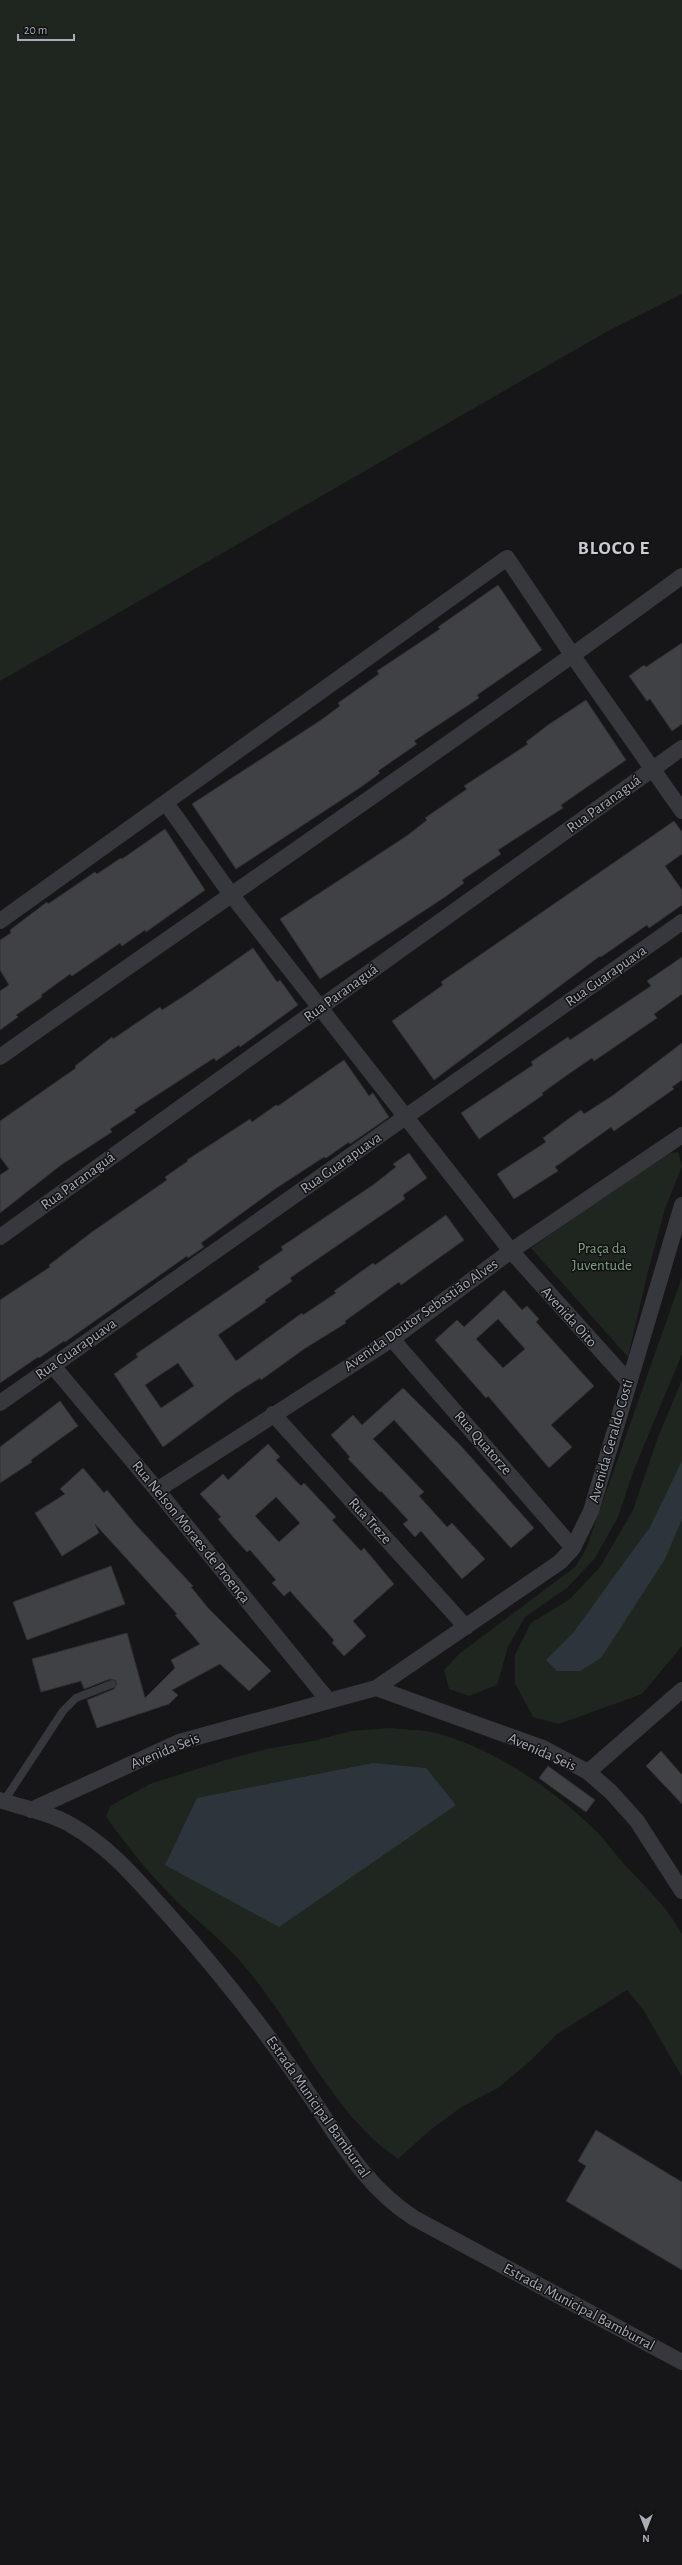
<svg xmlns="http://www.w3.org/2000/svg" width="682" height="2565" font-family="'Alegreya Sans',sans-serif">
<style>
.green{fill:#1e261f}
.water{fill:#2c353c}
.building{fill:#404145;stroke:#303034;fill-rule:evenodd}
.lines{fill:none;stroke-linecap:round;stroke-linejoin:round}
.lane{stroke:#37383d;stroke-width:8}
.street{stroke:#37383d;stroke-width:16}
.labels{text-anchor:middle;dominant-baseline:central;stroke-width:3;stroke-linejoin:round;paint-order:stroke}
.street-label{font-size:15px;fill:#a8adb8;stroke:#111113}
.park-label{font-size:15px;fill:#7fa381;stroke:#111113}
.district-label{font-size:19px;font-weight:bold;letter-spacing:1px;fill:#c9ccd4;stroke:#111113}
</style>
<rect width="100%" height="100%" fill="#161618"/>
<path class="green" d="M 0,0 L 682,0 L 682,294 L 608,331 L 0,681 Z
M 678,1152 L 682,1166 L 665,1209 L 648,1271 L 628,1357 L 531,1248 L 662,1154 Z
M 682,1277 L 682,1354 L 633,1472 L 618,1517 L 595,1558 L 567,1588 L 525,1617 L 508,1647 L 497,1685 L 469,1696 L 449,1689 L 444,1670 L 459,1654 L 575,1567 L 586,1549 Z
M 682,1380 L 682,1646 L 642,1694 L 559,1724 L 533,1717 L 515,1683 L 515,1655 L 531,1623 L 570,1599 L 600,1567 L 633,1510 L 658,1437 Z
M 390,1728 C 403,1730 419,1729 432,1732 C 494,1748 551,1787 597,1832 C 607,1842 615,1854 624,1864 C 645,1886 667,1907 682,1934 L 682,2077 L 644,2011 L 627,1990 L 557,2034 L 529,2062 L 498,2088 L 463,2106 L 429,2131 L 398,2159 C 330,2112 298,2029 246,1968 C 228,1946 208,1930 187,1911 C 157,1884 130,1850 106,1817 L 110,1806 L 150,1784 L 225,1760 L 266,1749 L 313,1741 L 351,1731 Z"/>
<path class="water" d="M 682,1461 L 682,1519 L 665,1559 L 601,1658 L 580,1671 L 557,1671 L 546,1660 L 573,1633 L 650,1527 Z
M 373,1763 L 426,1768 L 456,1805 L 279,1927 L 165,1865 L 197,1798 Z"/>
<path class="building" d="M 498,585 L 542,650 L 477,695 L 479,698 L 414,741 L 417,744 L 378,771 L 380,773 L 361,787 L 236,869 L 192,804 L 321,720 L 340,706 L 338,703 L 379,674 L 377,671 L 440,629 L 438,627 Z
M 682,643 L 682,724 L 672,731 L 650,699 L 647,701 L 629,676 L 644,665 L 646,667 Z
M 586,700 L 626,760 L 561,805 L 563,808 L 498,850 L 501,854 L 462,880 L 464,883 L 445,897 L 320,979 L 280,919 L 408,835 L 427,820 L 425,818 L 467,789 L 464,786 L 528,744 L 526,742 L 548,725 Z
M 674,821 L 682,832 L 682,854 L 665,866 L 682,890 L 682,905 L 649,928 L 647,925 L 601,957 L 600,956 L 434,1080 L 392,1021 L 443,985 L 441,982 Z
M 165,829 L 205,890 L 146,932 L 145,930 L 122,946 L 120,943 L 72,976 L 70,974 L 41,995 L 42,997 L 16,1015 L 18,1017 L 0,1030 L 0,991 L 9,985 L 0,970 L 0,940 L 11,933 L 10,930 L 47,902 L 48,904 L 95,872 L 97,874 L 121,858 L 122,859 Z
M 253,948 L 277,982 L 280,980 L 298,1005 L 240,1047 L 239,1045 L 216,1061 L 214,1058 L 134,1110 L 136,1112 L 110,1129 L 112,1132 L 61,1165 L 0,1213 L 0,1175 L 9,1169 L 0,1157 L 0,1121 L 76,1068 L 75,1066 L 112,1037 L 113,1039 L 160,1007 L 162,1010 L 187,994 Z
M 682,957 L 682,994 L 654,1014 L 657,1018 L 594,1061 L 592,1058 L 570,1073 L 542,1093 L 543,1095 L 479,1139 L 461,1113 L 533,1065 L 531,1062 L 547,1051 L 568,1037 L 570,1040 L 651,986 L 647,981 Z
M 682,1043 L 682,1080 L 672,1087 L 674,1089 L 614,1131 L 611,1127 L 555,1167 L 558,1171 L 514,1199 L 497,1174 L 546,1142 L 543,1138 L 571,1117 L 581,1110 L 584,1114 L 612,1096 Z
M 344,1060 L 369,1096 L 373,1093 L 389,1117 L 350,1144 L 349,1142 L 326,1158 L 324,1157 L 275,1189 L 201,1243 L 204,1247 L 188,1258 L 187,1256 L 65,1342 L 64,1341 L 39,1358 L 38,1357 L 0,1383 L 0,1300 L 50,1267 L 49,1265 L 92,1232 L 167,1180 L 165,1177 L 188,1161 L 187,1160 L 250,1119 L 252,1122 L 276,1105 L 278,1106 Z
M 409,1153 L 427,1178 L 403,1195 L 405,1199 L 290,1278 L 292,1281 L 265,1300 L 266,1302 L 218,1335 L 236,1361 L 302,1313 L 303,1315 L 336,1293 L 334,1291 L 373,1263 L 375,1265 L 446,1215 L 464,1240 L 401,1285 L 399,1282 L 345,1321 L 346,1323 L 304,1349 L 261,1380 L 260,1378 L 236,1393 L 163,1447 L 114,1374 L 138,1357 L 136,1354 L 260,1269 L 258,1267 L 283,1250 L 281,1247 L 373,1185 L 396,1167 L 393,1164 ZM 178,1363 L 194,1386 L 161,1408 L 145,1385 Z
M 504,1290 L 522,1310 L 527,1306 L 539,1319 L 536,1322 L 594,1386 L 551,1425 L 572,1447 L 549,1468 L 488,1396 L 486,1398 L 435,1340 L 457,1320 L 464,1327 ZM 498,1319 L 525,1349 L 503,1368 L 476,1339 Z
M 403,1388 L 461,1446 L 534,1528 L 511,1548 L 394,1420 L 373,1439 L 424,1492 L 419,1496 L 447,1527 L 452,1523 L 485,1559 L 462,1579 L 421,1531 L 415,1537 L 403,1524 L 408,1520 L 381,1491 L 380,1492 L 348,1459 L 350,1457 L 331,1435 L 353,1415 L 362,1425 Z
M 60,1401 L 78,1426 L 31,1460 L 32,1462 L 0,1483 L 0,1447 Z
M 268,1444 L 280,1457 L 276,1460 L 301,1486 L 304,1483 L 336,1517 L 332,1520 L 361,1551 L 364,1548 L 394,1584 L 353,1621 L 366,1636 L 344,1656 L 332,1643 L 334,1640 L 290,1591 L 284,1596 L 272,1583 L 276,1580 L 250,1550 L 247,1552 L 235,1539 L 218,1519 L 221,1517 L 200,1494 L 223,1474 L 228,1480 ZM 276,1497 L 300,1523 L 279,1542 L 255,1516 Z
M 83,1468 L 104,1493 L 107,1490 L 136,1525 L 193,1586 L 191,1587 L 209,1609 L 271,1671 L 249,1691 L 220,1664 L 172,1690 L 178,1695 L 169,1704 L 97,1728 L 87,1700 L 114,1689 L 117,1684 L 115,1680 L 110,1679 L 84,1689 L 81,1681 L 41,1692 L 32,1659 L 127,1633 L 145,1698 L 175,1668 L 171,1660 L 200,1644 L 175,1615 L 177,1614 L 95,1524 L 99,1533 L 62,1556 L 35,1513 L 65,1494 L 60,1489 Z
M 111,1566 L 125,1604 L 27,1640 L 13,1602 Z
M 661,1751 L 682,1775 L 682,1804 L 646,1766 Z
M 548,1766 L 595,1800 L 586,1812 L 539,1778 Z
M 596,2130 L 682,2182 L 682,2270 L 566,2201 L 586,2166 L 578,2161 Z"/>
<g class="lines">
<path class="lane" d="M 4,1801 L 63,1711 L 76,1698 L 112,1684"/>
<path class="street" d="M 166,803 L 230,893 L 511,1251 L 629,1382
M 0,921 L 507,558 L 573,656 L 682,811
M 0,1057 C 227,896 458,740 682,576
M 0,1237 L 682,748
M 392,1339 L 573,1548
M 53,1366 L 157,1490 L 328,1700
M 0,1403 L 682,922
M 273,1414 L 466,1627
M 157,1490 L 392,1339 L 511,1251 L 682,1135
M 376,1688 L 543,1748 L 588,1772 L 611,1792 L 637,1821 L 682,1891
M 588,1772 L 682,1690
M 0,1800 C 23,1808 51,1813 71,1825 C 110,1847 137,1880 166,1912 C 217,1969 263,2027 306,2090 C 339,2138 364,2186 414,2218 L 682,2362
M 31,1810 L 179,1742 L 376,1688 L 560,1562 L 573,1548 L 591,1511 L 682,1205"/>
</g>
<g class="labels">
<g class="street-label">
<text transform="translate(604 804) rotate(-36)">Rua Paranaguá</text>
<text transform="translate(606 976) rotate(-35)">Rua Guarapuava</text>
<text transform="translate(341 993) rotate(-36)">Rua Paranaguá</text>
<text transform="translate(341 1163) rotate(-35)">Rua Guarapuava</text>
<text transform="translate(78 1181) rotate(-36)">Rua Paranaguá</text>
<text transform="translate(421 1315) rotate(-35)">Avenida Doutor Sebastião Alves</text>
<text transform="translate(569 1317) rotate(48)">Avenida Oito</text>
<text transform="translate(76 1349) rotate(-35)">Rua Guarapuava</text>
<text transform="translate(611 1441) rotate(-74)">Avenida Geraldo Costi</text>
<text transform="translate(483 1443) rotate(49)">Rua Quatorze</text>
<text transform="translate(370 1521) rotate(48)">Rua Treze</text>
<text transform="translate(191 1532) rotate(51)">Rua Nelson Moraes de Proença</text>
<text transform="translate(165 1751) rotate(-22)">Avenida Seis</text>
<text transform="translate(542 1752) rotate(24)">Avenida Seis</text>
<text transform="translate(318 2107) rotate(55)">Estrada Municipal Bamburral</text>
<text transform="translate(579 2307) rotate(28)">Estrada Municipal Bamburral</text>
</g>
<g class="park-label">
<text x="602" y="1248">Praça da<tspan x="602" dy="17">Juventude</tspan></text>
</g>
<g class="district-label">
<text x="614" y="548">BLOCO E</text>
</g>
</g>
<g transform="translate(646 2529) rotate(180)" stroke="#111113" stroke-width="3" paint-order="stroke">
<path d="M0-3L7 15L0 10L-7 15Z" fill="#a8adb8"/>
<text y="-6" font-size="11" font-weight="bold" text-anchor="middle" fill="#a8adb8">N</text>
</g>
<path d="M18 34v6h56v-6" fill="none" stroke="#a8adb8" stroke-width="2"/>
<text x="24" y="34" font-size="12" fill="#a8adb8" stroke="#111113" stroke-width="3" paint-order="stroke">20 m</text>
</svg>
